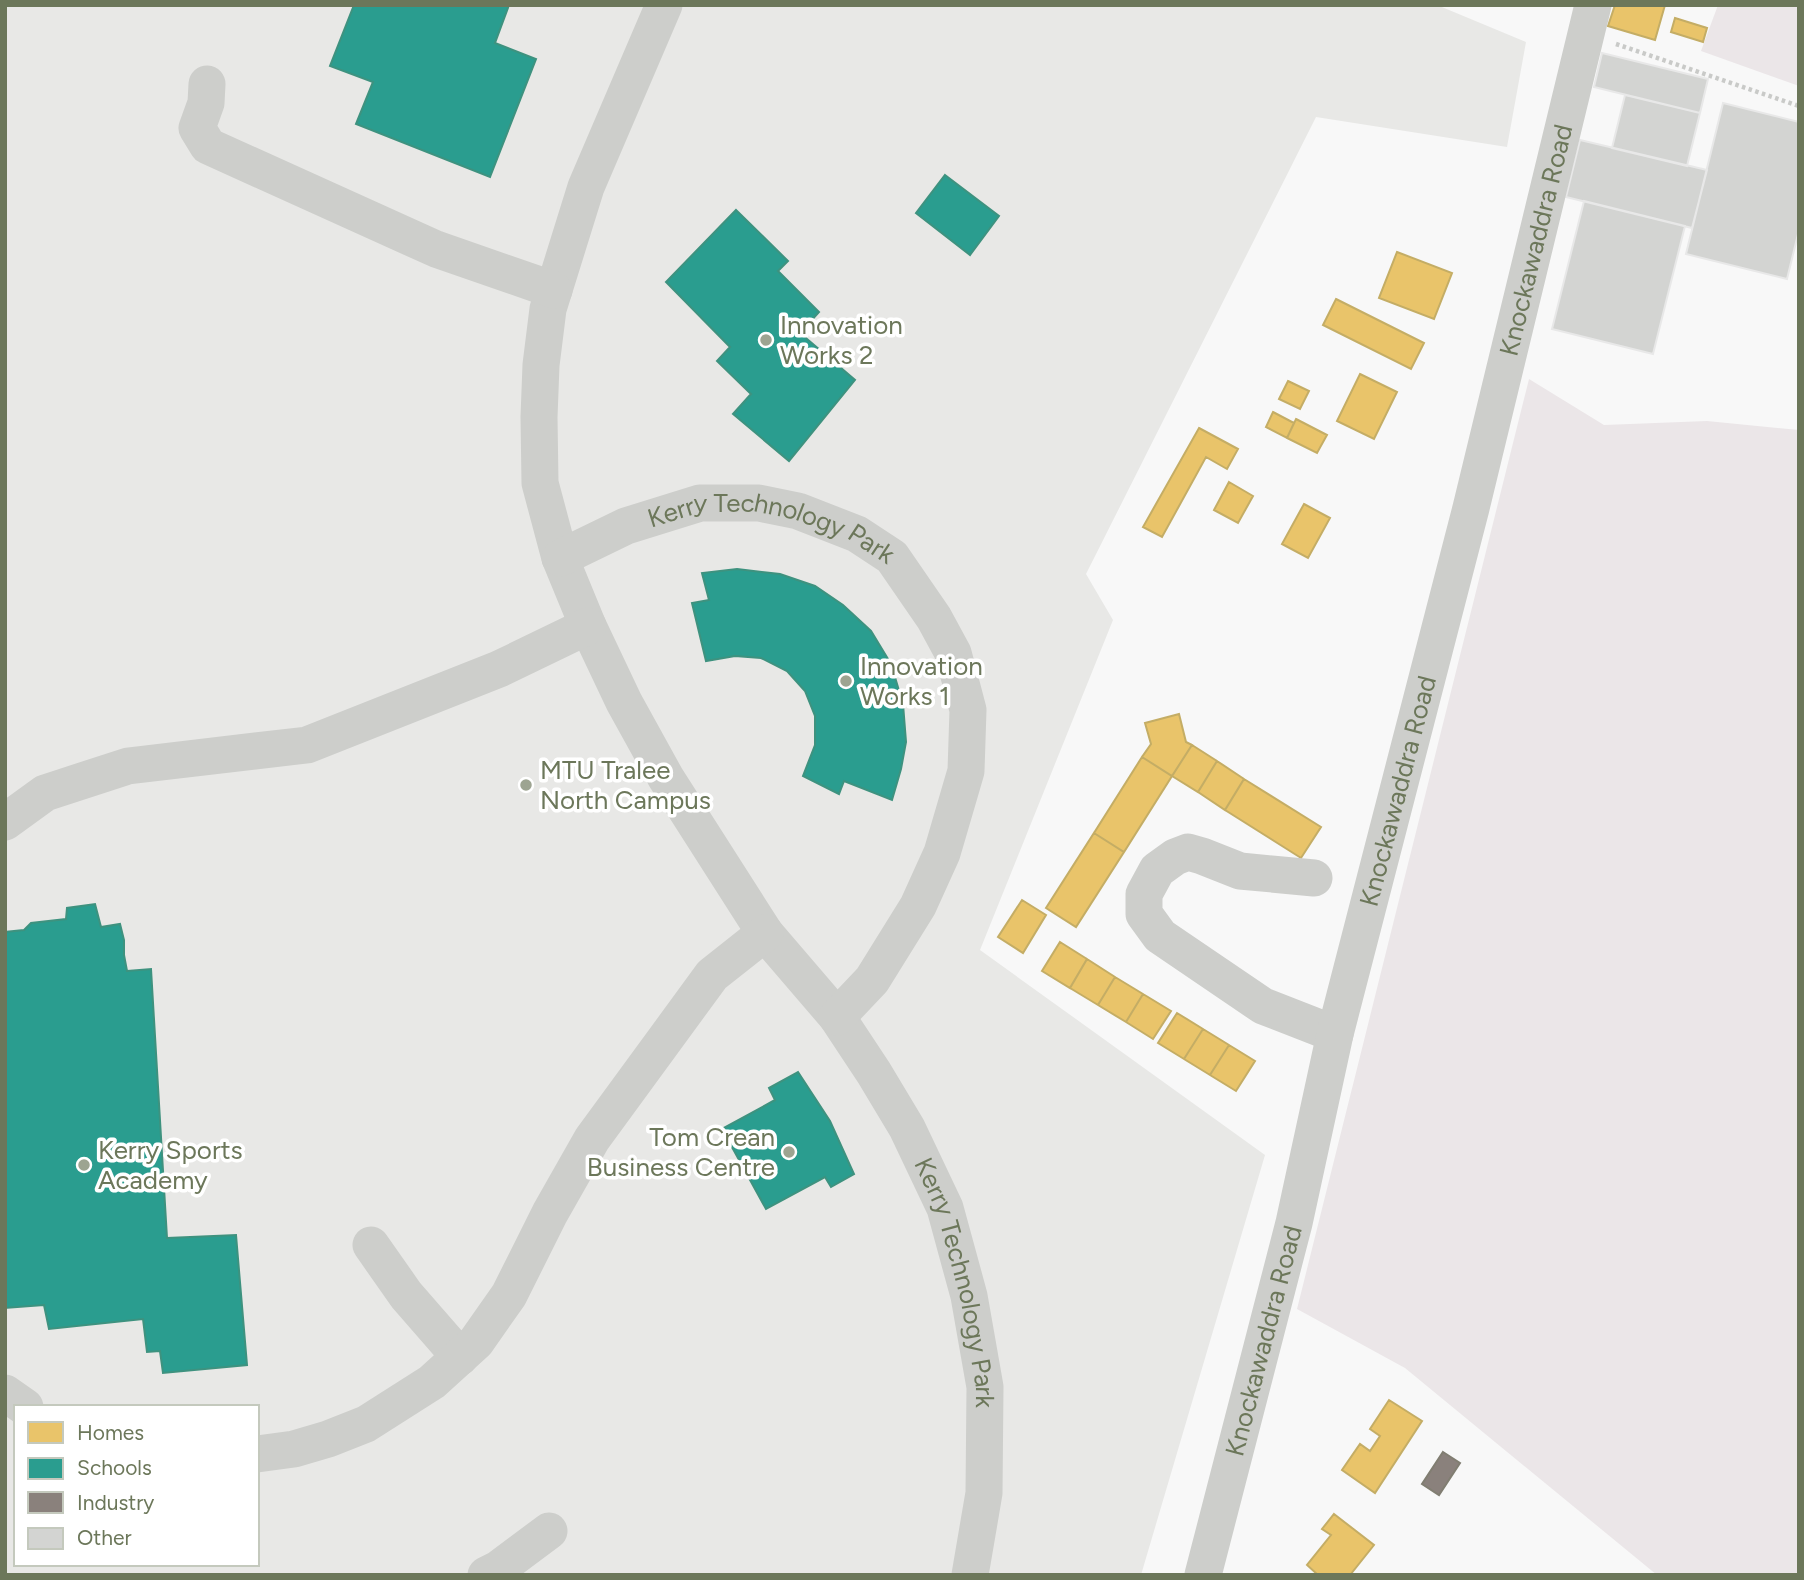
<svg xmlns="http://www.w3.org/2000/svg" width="1804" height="1580" font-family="Figtree,sans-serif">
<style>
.built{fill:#e8e8e6;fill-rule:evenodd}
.green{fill:#ebe6e8}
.homes{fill:#e9c46a;stroke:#c4ad65;stroke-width:2}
.schools{fill:#2a9d8f;stroke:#3e927f;stroke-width:2}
.industry{fill:#8a817c;stroke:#817e72;stroke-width:2}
.building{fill:#d3d4d2;stroke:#e8e8e8;stroke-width:2}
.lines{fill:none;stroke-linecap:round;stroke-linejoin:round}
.path{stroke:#c9cac8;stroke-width:4.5;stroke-dasharray:3.5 3.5;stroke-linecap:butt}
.minor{stroke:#cdcecb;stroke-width:37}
.poi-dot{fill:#9da491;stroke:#fff;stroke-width:2.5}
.labels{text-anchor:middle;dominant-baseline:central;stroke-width:7;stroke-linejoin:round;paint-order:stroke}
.street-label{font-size:26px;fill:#6c775a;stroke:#fff}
.poi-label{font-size:26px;fill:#6c775a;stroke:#fff;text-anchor:start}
</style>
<rect width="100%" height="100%" fill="#f8f8f8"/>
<path class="built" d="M 5,5 L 1437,5 L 1526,42 L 1507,147 L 1316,117 L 1086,574 L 1113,620 L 980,950 L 1265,1155 L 1141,1575 L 5,1575 ZM 16,1407 L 257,1407 L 257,1564 L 16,1564 Z"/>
<path class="green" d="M 1718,5 L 1799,5 L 1799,86 L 1701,51 Z
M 1529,379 L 1604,425 L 1707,421 L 1799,430 L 1799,1575 L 1657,1575 L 1405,1368 L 1297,1309 Z"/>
<path class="homes" d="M 1615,5 L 1665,5 L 1655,40 L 1608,26 Z
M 1675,18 L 1707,28 L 1703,42 L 1671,32 Z
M 1397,252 L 1452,273 L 1434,319 L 1379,298 Z
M 1336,299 L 1424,343 L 1411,369 L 1323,325 Z
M 1360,374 L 1397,392 L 1374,439 L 1337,421 Z
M 1288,381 L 1309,391 L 1300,409 L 1279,399 Z
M 1273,412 L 1294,423 L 1287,438 L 1266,427 Z
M 1296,419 L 1327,435 L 1317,453 L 1287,438 Z
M 1199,428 L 1238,449 L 1227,469 L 1206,457 L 1162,537 L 1143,527 Z
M 1229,482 L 1253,496 L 1238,523 L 1214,510 Z
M 1304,504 L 1330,518 L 1308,558 L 1282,544 Z
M 1179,714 L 1186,742 L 1192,745 L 1172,776 L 1142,757 L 1151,744 L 1145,723 Z
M 1192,745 L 1217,761 L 1198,792 L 1172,776 Z
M 1142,757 L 1172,776 L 1124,852 L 1094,833 Z
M 1217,761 L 1244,779 L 1225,810 L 1198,792 Z
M 1244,779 L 1321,827 L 1301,858 L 1225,810 Z
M 1094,833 L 1124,852 L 1076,927 L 1046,908 Z
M 1022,900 L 1046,915 L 1023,953 L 998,937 Z
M 1060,942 L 1087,959 L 1070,988 L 1042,971 Z
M 1087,959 L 1115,977 L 1098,1005 L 1070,988 Z
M 1115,977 L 1143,994 L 1126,1022 L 1098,1005 Z
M 1143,994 L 1171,1011 L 1153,1039 L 1126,1022 Z
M 1177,1013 L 1203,1029 L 1184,1059 L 1158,1043 Z
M 1203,1029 L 1229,1045 L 1210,1075 L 1184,1059 Z
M 1229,1045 L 1255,1061 L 1236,1091 L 1210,1075 Z
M 1389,1400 L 1422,1421 L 1375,1493 L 1342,1470 L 1360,1444 L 1370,1451 L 1380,1436 L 1370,1429 Z
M 1334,1514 L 1374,1545 L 1350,1575 L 1318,1575 L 1307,1565 L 1331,1535 L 1322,1529 Z"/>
<path class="schools" d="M 354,5 L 509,5 L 495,43 L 536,59 L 490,177 L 356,124 L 373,82 L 330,66 Z
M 945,175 L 999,216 L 970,255 L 916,213 Z
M 736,210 L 788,261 L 778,271 L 819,312 L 800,333 L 855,380 L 789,461 L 733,414 L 751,394 L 717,361 L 730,347 L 666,282 Z
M 737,569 L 780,574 L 815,586 L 843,605 L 871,631 L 891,664 L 903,704 L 906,742 L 901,769 L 892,800 L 844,781 L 839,794 L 803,776 L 815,745 L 815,716 L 805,691 L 787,671 L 761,658 L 735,656 L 706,661 L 692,603 L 709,600 L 702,573 Z
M 95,904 L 101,927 L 120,924 L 124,940 L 124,955 L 127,971 L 151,969 L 167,1238 L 236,1235 L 247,1365 L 163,1373 L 160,1351 L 147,1352 L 143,1319 L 49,1329 L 44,1305 L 5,1308 L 5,932 L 24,930 L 31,923 L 66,919 L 67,908 Z
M 798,1072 L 830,1121 L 854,1174 L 831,1187 L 825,1177 L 766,1209 L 722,1129 L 775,1100 L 769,1088 Z"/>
<path class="industry" d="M 1443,1452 L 1460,1463 L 1439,1495 L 1422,1484 Z"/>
<path class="building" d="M 1602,53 L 1708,79 L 1700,113 L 1594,87 Z
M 1625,95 L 1700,113 L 1687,166 L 1612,148 Z
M 1723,103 L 1799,122 L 1799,230 L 1787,279 L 1686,254 Z
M 1580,140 L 1707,170 L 1692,228 L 1566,197 Z
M 1584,201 L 1685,226 L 1653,354 L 1552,329 Z"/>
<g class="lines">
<path class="path" d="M 1616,44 L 1799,106"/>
<g class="minor">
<path id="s1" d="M 664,5 L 586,187 L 548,309 L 541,365 L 539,417 L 540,483 L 560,558 L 588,626 L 624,702 L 666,778 L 765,933 L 837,1017 L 874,1073 L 907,1128 L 945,1208 L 969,1296 L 985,1387 L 984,1493 L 970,1575"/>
<path d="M 207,84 L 206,103 L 197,128 L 208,146 L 436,249 L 554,290"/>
<path id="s2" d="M 560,558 L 626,526 L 700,503 L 759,503 L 798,511 L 857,534 L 892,557 L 934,618 L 953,653 L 968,710 L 966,771 L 942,853 L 918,906 L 872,980 L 837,1017"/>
<path d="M 5,822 L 45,793 L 128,766 L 307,745 L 499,669 L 588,626"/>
<path d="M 1314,878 L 1240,871 L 1202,856 L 1188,852 L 1175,857 L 1157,870 L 1144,894 L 1144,914 L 1160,936 L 1263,1006 L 1335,1034"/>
<path d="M 371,1245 L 406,1295 L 460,1357"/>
<path d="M 5,1393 L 25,1407"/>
<path d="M 257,1454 L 294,1449 L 328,1439 L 366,1424 L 432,1382 L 476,1342 L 509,1295 L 550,1213 L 592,1139 L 712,975 L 765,933"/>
<path d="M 486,1575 L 498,1569 L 549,1531"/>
<path id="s3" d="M 1203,1575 L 1294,1223 L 1335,1034 L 1471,508 L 1593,5"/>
</g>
</g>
<g class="poi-dot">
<circle cx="766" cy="340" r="7"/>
<circle cx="846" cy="681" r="7"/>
<circle cx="526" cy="785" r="7"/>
<circle cx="789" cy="1152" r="7"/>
<circle cx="84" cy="1165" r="7"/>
</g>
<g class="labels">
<g class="street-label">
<text stroke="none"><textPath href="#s3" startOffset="1376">Knockawaddra Road</textPath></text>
<text stroke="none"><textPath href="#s2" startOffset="226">Kerry Technology Park</textPath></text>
<text stroke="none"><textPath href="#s3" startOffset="808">Knockawaddra Road</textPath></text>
<text stroke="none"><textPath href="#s1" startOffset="1412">Kerry Technology Park</textPath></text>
<text stroke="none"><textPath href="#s3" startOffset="242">Knockawaddra Road</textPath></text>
</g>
<g class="poi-label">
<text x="780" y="325">Innovation<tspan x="780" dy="30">Works 2</tspan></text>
<text x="860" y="666">Innovation<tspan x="860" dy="30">Works 1</tspan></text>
<text x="540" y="770">MTU Tralee<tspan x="540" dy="30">North Campus</tspan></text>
<text x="775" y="1137" text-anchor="end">Tom Crean<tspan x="775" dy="30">Business Centre</tspan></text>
<text x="98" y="1150">Kerry Sports<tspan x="98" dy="30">Academy</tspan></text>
</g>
</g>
<rect width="1804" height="1580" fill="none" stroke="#6c775a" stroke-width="14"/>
<rect x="14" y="1405" width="245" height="161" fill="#ffffff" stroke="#c4c9bd" stroke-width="2"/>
<rect x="28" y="1422" width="35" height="21" fill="#e9c46a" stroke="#c4c9bd" stroke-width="2"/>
<text x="77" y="1440" font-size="21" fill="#6c775a">Homes</text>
<rect x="28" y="1458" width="35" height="21" fill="#2a9d8f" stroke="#c4c9bd" stroke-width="2"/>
<text x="77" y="1475" font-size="21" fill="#6c775a">Schools</text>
<rect x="28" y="1492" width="35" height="21" fill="#8a817c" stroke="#c4c9bd" stroke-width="2"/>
<text x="77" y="1510" font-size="21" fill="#6c775a">Industry</text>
<rect x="28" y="1528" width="35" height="21" fill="#d3d4d2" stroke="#c4c9bd" stroke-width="2"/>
<text x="77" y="1545" font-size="21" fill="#6c775a">Other</text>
</svg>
